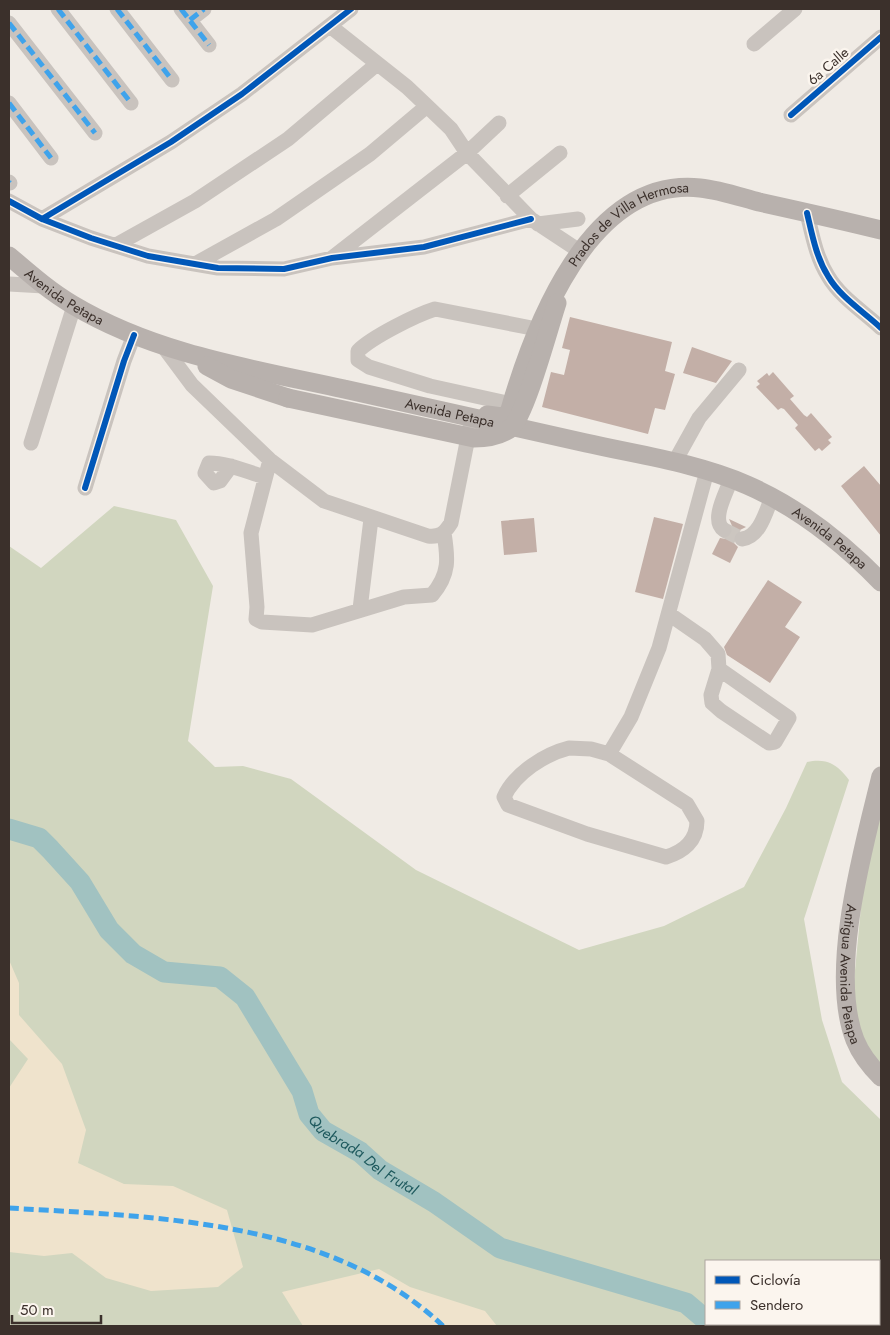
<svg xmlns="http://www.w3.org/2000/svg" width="890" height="1335" font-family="Jost,sans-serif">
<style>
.green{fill:#d1d6bf;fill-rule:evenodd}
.sand{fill:#efe3cc}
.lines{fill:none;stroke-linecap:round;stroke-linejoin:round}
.river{stroke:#a1c2c1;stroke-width:21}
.building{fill:#c3afa7}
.minor-tunnel{stroke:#ccc6c0;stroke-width:15;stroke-dasharray:15 8;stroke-linecap:butt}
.minor{stroke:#c9c3be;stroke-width:15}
.major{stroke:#b8b1ad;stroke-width:19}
.major-bridge{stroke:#b8b1ad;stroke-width:19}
.quiet{stroke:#3fa3eb;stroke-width:5;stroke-dasharray:10 5;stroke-linecap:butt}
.cycleway-casing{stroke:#fbf5ee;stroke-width:9}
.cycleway{stroke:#0057b8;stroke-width:6}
.labels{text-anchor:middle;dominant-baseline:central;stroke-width:5;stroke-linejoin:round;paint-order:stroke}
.street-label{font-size:14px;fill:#3b302b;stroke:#fbf5ee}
.water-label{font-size:15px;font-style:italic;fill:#1f5a5e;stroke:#fbf5ee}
</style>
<rect width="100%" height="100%" fill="#f0ebe5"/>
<path class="green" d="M 114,506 L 176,520 L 213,586 L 188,741 L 215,767 L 243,766 L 291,779 L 416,870 L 579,950 L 664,926 L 744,887 L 786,808 L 807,762 C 827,758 837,764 849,780 L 804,919 L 822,1020 L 842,1082 L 881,1120 L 881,1326 L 9,1326 L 9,546 L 41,568 ZM 706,1261 L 879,1261 L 879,1324 L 706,1324 Z
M 881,812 L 881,1077 L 850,1023 L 863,886 Z"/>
<path class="sand" d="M 9,960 L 19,983 L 19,1015 L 62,1064 L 86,1130 L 78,1163 L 124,1184 L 173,1186 L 227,1210 L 243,1267 L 218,1287 L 151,1291 L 106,1278 L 72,1253 L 44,1256 L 9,1252 L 9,1088 L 28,1059 L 9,1039 Z
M 379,1269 L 410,1287 L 485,1311 L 497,1326 L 303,1326 L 282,1292 Z"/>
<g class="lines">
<path class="river" id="s1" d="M 9,829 L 39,838 L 50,849 L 80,882 L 109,930 L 133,954 L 164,972 L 220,977 L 245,997 L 302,1091 L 309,1114 L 323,1131 L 360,1152 L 380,1170 L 434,1202 L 500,1248 L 686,1303 L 706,1320"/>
</g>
<path class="building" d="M 570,317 L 672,342 L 665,371 L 675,374 L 665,410 L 655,408 L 648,434 L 542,407 L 551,372 L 564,375 L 570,350 L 562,348 Z
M 692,347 L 732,361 L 716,383 L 683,373 Z
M 773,372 L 794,396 L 790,399 L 804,415 L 807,417 L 811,413 L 832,437 L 828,440 L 831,443 L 822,451 L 819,448 L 815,451 L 795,428 L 798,425 L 784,409 L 781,408 L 778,410 L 756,387 L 760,384 L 757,381 L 767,373 L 769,376 Z
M 864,466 L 881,486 L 881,536 L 841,486 Z
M 654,517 L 683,524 L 663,599 L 635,592 Z
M 534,518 L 537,552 L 504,555 L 501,521 Z
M 729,519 L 746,527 L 736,532 L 733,536 L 733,542 L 738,547 L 730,563 L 712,554 L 720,538 L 726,539 L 733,534 L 733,528 Z
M 768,580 L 802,602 L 785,627 L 800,637 L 770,683 L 727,655 L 724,647 Z"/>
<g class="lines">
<path class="minor-tunnel" d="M 724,530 L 742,539"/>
<path class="minor" d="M 58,9 L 131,103
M 117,9 L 172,80
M 181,9 L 209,45
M 190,20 L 204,9
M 9,23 L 95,133
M 330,26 L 407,87 L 427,106 L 451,129 L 467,153 L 531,219 L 581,252
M 754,44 L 795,9
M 9,103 L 51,158
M 791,115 L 881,37
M 9,182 L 10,183
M 507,196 L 560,153
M 9,201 L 42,219 L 91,238 L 148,256 L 218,268 L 284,269 L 332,258 L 424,247 L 531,219
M 807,213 C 812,234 816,257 828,276 C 840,297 864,312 881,328
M 42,219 L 171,142 L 242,94 L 351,9
M 538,224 L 578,219
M 116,245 L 195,201 L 288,139 L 377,64
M 332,258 L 467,153 L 499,123
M 195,264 L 276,219 L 370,154 L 427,106
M 9,284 L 44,286
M 163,346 L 192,385 L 270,460 L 324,501 L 428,536 C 440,537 444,534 451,523 L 472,417
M 512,404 L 430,386 L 369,367 L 358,360 L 358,351 C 372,337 416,315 435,309 L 537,329
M 31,443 L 74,306
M 270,460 L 251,533 L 257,607 L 256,619 L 262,622 L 312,625 L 404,597 L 432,595 C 450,574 448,558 444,533
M 674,463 L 699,418 L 739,370
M 231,466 L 220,481 L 214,483 L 205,473 L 209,463 C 228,463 247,472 265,477
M 85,488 L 124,361 L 134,335
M 724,530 C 710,520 727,492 731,479
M 742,539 C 760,537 766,511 772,497
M 360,609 L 371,519
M 669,614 L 705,639 L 718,654 L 719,669 L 711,695 L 712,703 L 721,711 L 769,743 L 775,742 L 789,718 L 719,669
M 569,748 L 591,749 L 609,754 L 687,804 L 697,821 C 697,841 683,852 666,857 L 587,834 L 508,805 L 504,797 C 515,773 545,754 569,748 Z
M 609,754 L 631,717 L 659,648 L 707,471"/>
<g class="major">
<path id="s2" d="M 9,256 C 29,273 49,291 73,305 C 155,354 252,369 344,389 C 425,407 506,425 586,443 C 639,455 697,463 747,485 C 798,507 843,543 881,582"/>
<path d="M 207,366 L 231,379 L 288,398"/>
<path id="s3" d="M 487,415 L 502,417 L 509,413 C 533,329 589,176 700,188 C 720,190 740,197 759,202 C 800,211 841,220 881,230"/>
<path id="s4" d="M 881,776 C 864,846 828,971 855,1040 C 861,1055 870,1066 881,1077"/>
</g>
<path class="major-bridge" d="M 288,398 L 474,438 C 487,438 500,436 511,428 C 526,414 549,327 557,303"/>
<path class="quiet" d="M 58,9 L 131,103
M 117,9 L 172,80
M 181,9 L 209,45
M 190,20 L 204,9
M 9,23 L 95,133
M 9,103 L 51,158
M 9,182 L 10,183
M 9,1208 C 155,1217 330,1219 443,1326"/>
<defs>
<path id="cycleway" d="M 791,115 L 881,37
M 9,201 L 42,219 L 91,238 L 148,256 L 218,268 L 284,269 L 332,258 L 424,247 L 531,219
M 807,213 C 812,234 816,257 828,276 C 840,297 864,312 881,328
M 42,219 L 171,142 L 242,94 L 351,9
M 85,488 L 124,361 L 134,335"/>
</defs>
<use href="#cycleway" class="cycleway-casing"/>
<use href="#cycleway" class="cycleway"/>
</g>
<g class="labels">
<g class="street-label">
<text transform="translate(828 66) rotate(-41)">6a Calle</text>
<text stroke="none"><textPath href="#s3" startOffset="258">Prados de Villa Hermosa</textPath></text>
<text stroke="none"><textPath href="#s2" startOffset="69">Avenida Petapa</textPath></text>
<text stroke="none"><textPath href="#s2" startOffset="474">Avenida Petapa</textPath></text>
<text stroke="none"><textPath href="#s2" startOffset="879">Avenida Petapa</textPath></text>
<text stroke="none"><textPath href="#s4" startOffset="202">Antigua Avenida Petapa</textPath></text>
</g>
<g class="water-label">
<text stroke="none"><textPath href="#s1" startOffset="508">Quebrada Del Frutal</textPath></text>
</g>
</g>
<rect width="890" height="1335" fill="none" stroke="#3b302b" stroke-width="20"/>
<rect x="705" y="1260" width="175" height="65" fill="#fbf5ee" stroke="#aea6a0"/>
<rect x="715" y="1276" width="25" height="8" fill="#0057b8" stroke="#aea6a0"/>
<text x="750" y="1285" font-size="15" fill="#3b302b">Ciclovía</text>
<rect x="715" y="1301" width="25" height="8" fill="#3fa3eb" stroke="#aea6a0"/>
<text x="750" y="1310" font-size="15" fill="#3b302b">Sendero</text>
<path d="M12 1315v8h89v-8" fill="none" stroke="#3b302b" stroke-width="2.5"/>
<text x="20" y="1315" font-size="15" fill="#3b302b" stroke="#fbf5ee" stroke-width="4" paint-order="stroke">50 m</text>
</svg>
